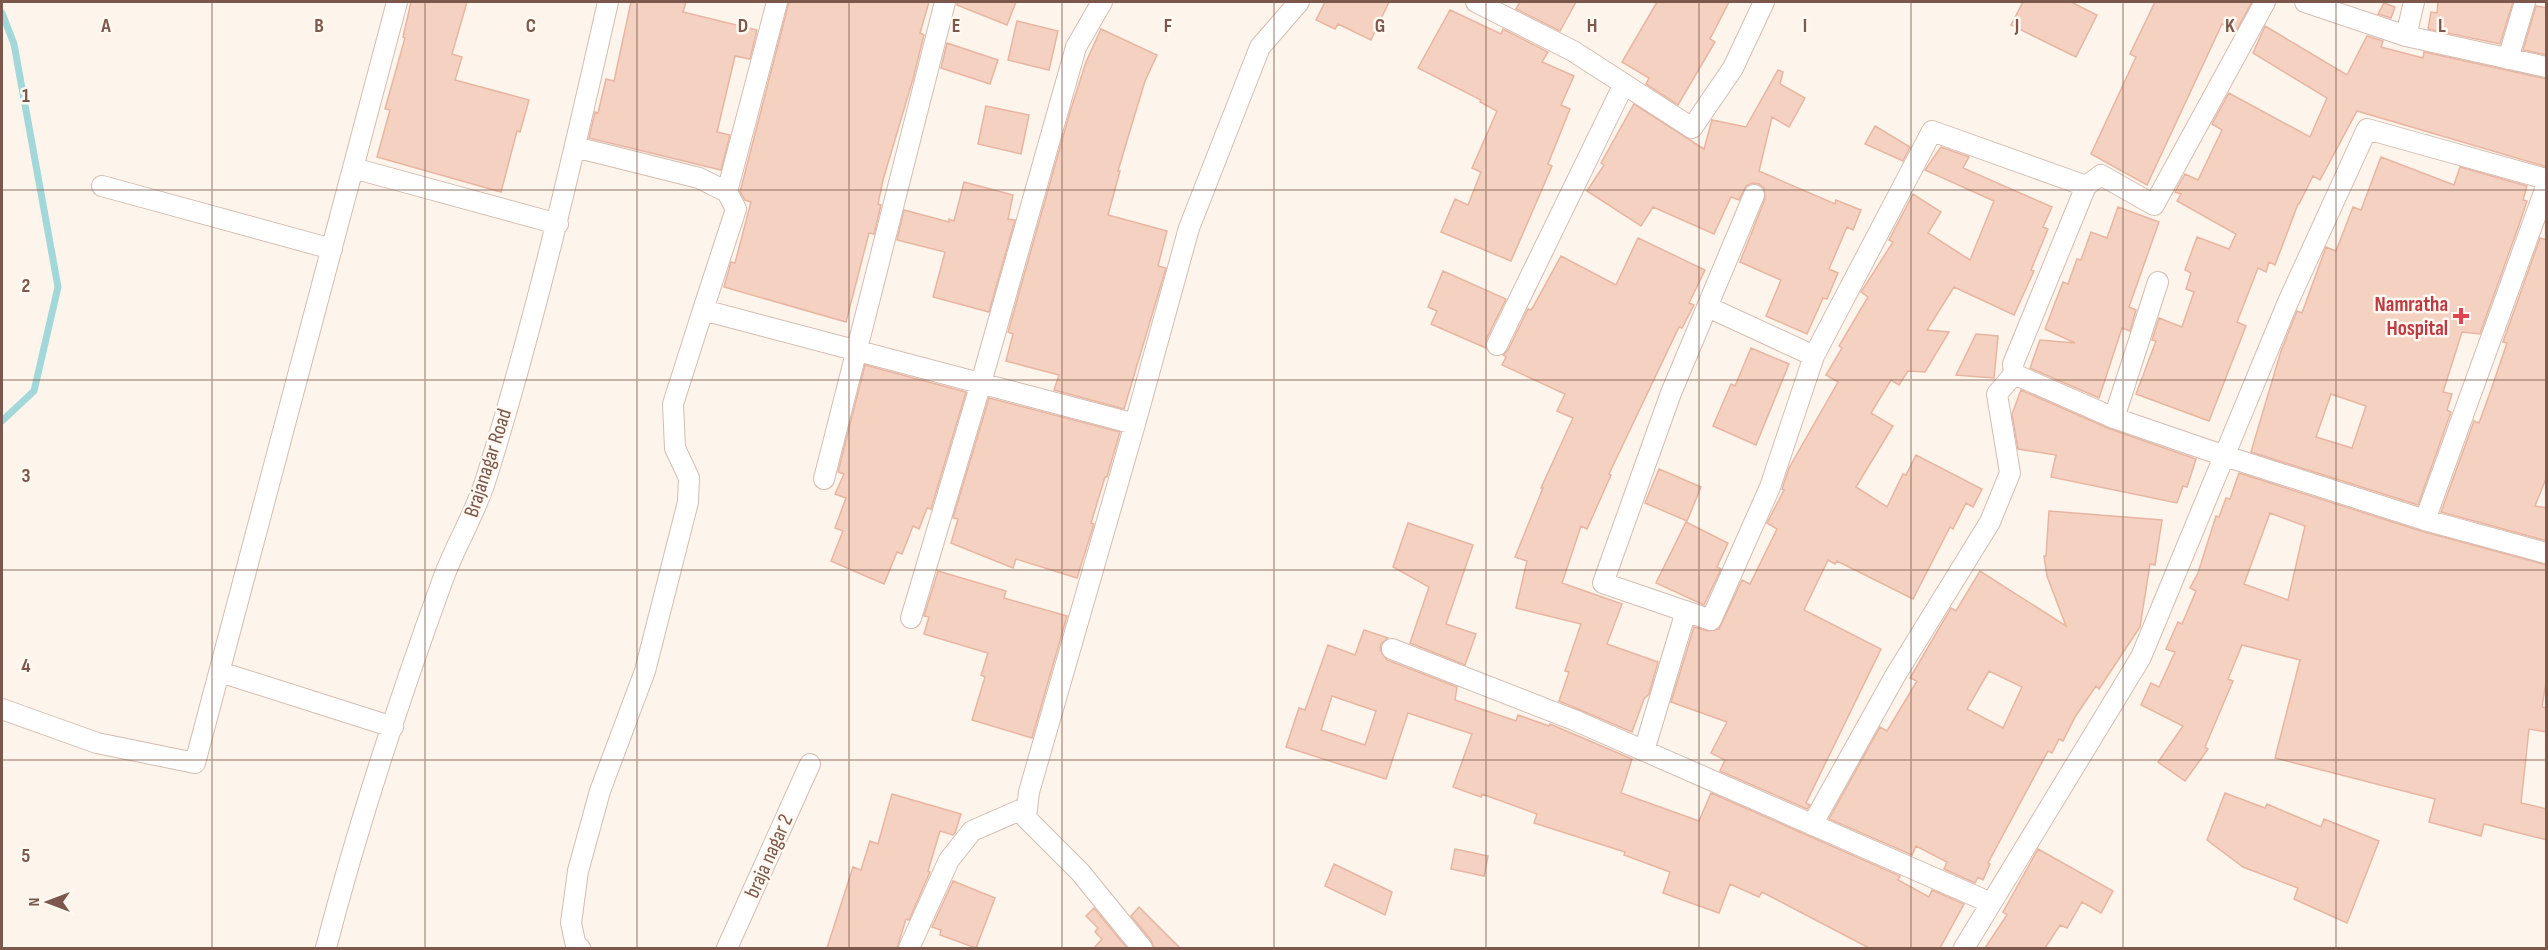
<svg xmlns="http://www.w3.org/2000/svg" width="2548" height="950" font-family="'Sofia Sans Condensed',sans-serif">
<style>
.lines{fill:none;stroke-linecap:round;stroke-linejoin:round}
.stream{stroke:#a3d8db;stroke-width:7}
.building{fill:#f4d1c1;stroke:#e8b5a1;stroke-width:1.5;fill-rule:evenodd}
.minor-casing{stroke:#d4bdb2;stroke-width:22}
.minor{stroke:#fff;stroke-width:20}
.grid{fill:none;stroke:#7b584b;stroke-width:1.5;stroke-opacity:0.55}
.health-dot{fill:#e0444e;stroke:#fff9f2;stroke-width:2}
.labels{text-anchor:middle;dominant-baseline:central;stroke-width:5;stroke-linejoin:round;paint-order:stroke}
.health-label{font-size:21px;font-weight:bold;fill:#be3a42;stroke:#fff9f2;text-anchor:end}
.street-label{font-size:21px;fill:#7b584b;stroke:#fff9f2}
.grid-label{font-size:20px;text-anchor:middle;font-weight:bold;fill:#7b584b;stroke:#fff9f2;stroke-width:5;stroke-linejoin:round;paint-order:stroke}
</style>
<rect width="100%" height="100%" fill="#fdf4eb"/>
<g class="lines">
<path class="stream" d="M 2,13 L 14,44 L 58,287 L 34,391 L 2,421"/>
</g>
<path class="building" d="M 411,2 L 467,2 L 452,54 L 462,57 L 455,80 L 529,100 L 520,132 L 517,131 L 501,192 L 377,157 L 390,110 L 385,109 L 405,38 L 403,37 Z
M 631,2 L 686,2 L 683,12 L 757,30 L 750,59 L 735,56 L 717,132 L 730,135 L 721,170 L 589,138 L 595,112 L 598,113 L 606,79 L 614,81 Z
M 789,2 L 929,2 L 920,33 L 924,35 L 913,79 L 883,180 L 878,204 L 881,205 L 874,234 L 869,233 L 846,322 L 724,287 L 731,262 L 735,263 L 751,202 L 745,200 L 740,192 Z
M 957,2 L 1016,2 L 1007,25 L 957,5 Z
M 1325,2 L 1389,2 L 1371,40 L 1338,24 L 1335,29 L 1316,20 Z
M 1520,2 L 1576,2 L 1560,31 L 1516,9 Z
M 1657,2 L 1729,2 L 1710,39 L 1715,42 L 1678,105 L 1646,84 L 1649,78 L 1622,62 Z
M 2023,2 L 2071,2 L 2097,15 L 2076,57 L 2011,25 Z
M 2155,2 L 2252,2 L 2236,31 L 2222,24 L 2147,185 L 2091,154 L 2136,57 L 2130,54 Z
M 2438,2 L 2513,2 L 2500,44 L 2428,29 L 2431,12 L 2437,13 Z
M 2384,3 L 2395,7 L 2391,18 L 2378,14 Z
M 2536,6 L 2547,8 L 2547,55 L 2523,50 Z
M 1450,10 L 1501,34 L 1503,29 L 1548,52 L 1542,62 L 1574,76 L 1561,105 L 1570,109 L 1548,164 L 1552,166 L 1511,261 L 1441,232 L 1455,199 L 1468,205 L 1481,172 L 1472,168 L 1497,111 L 1480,102 L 1481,100 L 1418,68 Z
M 1017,21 L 1058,31 L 1049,70 L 1008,60 Z
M 2265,26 L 2347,75 L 2367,36 L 2383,41 L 2381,47 L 2423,58 L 2424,52 L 2547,79 L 2547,167 L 2357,111 L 2320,180 L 2313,176 L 2299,204 L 2298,204 L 2275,265 L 2269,262 L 2266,272 L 2258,268 L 2237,322 L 2246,326 L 2209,421 L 2136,394 L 2156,341 L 2152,340 L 2159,318 L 2182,327 L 2194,292 L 2186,289 L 2191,273 L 2185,270 L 2197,237 L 2229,249 L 2236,234 L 2177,201 L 2181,194 L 2175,192 L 2185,174 L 2198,180 L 2222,130 L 2212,124 L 2229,93 L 2310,137 L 2327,98 L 2253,53 Z
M 1101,29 L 1157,55 L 1145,81 L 1135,114 L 1118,171 L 1120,171 L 1108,215 L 1167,231 L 1158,266 L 1166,268 L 1124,409 L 1054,390 L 1059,375 L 1006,361 L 1013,334 L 1008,332 L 1070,112 L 1086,62 Z
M 947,43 L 998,60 L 990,84 L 941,68 Z
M 1778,70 L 1783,72 L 1780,84 L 1805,98 L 1789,127 L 1772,117 L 1759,171 L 1835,204 L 1836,200 L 1861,210 L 1853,230 L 1847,227 L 1829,269 L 1838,273 L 1827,299 L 1823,298 L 1807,334 L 1766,316 L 1781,280 L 1740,262 L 1765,199 L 1764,188 L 1759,184 L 1752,183 L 1746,186 L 1739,200 L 1731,197 L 1714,234 L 1653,207 L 1641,226 L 1587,191 L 1604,165 L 1601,163 L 1634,104 L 1704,149 L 1712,120 L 1746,127 Z
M 986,106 L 1029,115 L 1021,154 L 978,144 Z
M 1875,126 L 1910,147 L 1903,161 L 1865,144 Z
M 1941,147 L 1969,157 L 1963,168 L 2052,207 L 2043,227 L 2048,229 L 2031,270 L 2034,271 L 2014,315 L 1954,287 L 1927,330 L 1949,332 L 1925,372 L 1908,371 L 1899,385 L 1891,380 L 1871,413 L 1893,426 L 1856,487 L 1887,507 L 1903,474 L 1906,475 L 1916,455 L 1982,489 L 1973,507 L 1966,503 L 1953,529 L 1950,527 L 1913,599 L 1837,561 L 1835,564 L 1828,560 L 1804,610 L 1881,649 L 1806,803 L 1810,805 L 1807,809 L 1720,771 L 1725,760 L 1711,753 L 1727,722 L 1671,702 L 1694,627 L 1708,631 L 1719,629 L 1742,580 L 1750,584 L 1777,529 L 1767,523 L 1784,490 L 1782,489 L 1789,468 L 1838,382 L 1826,375 L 1842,348 L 1839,346 L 1868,297 L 1861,292 L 1893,242 L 1889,240 L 1913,194 L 1941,212 L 1928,233 L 1970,260 L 1994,201 L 1925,170 Z
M 2381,157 L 2454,185 L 2460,167 L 2527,186 L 2523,200 L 2527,201 L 2519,225 L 2480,334 L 2462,332 L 2443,392 L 2452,394 L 2447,410 L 2451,412 L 2418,505 L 2251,452 L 2281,351 L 2297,311 L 2302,313 L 2326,247 L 2336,251 L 2353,207 L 2361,210 ZM 2331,394 L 2366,406 L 2352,448 L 2316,437 Z
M 964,182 L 1013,195 L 1008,219 L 1015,220 L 989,312 L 933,297 L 945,252 L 897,240 L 904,210 L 949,222 L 949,219 L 954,221 Z
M 2118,207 L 2159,222 L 2129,307 L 2136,310 L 2130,331 L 2122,328 L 2099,398 L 2030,368 L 2040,340 L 2075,343 L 2045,329 L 2063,282 L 2068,284 L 2077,259 L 2081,260 L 2091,232 L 2107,238 Z
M 1638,238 L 1705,270 L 1689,303 L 1694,305 L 1682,328 L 1679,327 L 1609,474 L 1611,475 L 1587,529 L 1581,526 L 1562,583 L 1622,604 L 1607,644 L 1658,662 L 1649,694 L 1644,699 L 1632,732 L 1559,701 L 1569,672 L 1565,671 L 1581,624 L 1516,608 L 1527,561 L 1515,557 L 1543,488 L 1541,488 L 1573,418 L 1557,411 L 1565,394 L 1502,365 L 1506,357 L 1503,355 L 1508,350 L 1528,309 L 1531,310 L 1533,307 L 1561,256 L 1616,285 Z
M 2540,238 L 2547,240 L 2547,476 L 2535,506 L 2547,508 L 2547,541 L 2441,512 L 2474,421 L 2479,423 L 2491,390 L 2507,343 L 2503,342 Z
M 1443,271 L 1506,299 L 1486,340 L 1486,348 L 1431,324 L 1437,311 L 1428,307 Z
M 1976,334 L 1998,336 L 1994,378 L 1956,375 Z
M 1751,348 L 1789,364 L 1756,445 L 1713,426 L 1731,384 L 1735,386 Z
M 865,365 L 966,392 L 931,509 L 927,508 L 919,529 L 913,526 L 902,554 L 897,552 L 884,584 L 831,561 L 843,531 L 835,528 L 846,498 L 835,494 L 844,474 L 838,472 Z
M 2021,390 L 2110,429 L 2196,459 L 2187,487 L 2183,486 L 2177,503 L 2051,477 L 2056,455 L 2018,449 L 2012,414 Z
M 989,398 L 1120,432 L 1107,477 L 1105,477 L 1091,523 L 1094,524 L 1077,578 L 1016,559 L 1013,568 L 951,543 L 958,519 L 953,518 Z
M 1659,469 L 1701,487 L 1687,521 L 1645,503 Z
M 2239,473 L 2421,531 L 2547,565 L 2547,676 L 2542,707 L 2547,708 L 2547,732 L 2529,729 L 2521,803 L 2547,809 L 2547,840 L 2484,824 L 2481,836 L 2429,822 L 2435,799 L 2275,758 L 2300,660 L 2242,645 L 2228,679 L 2233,681 L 2205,747 L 2208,749 L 2185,781 L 2158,762 L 2183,726 L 2141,705 L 2151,683 L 2159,687 L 2175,652 L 2166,649 L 2178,622 L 2182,624 L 2196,591 L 2190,588 L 2198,573 L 2216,516 L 2219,517 L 2226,498 L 2230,499 ZM 2270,513 L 2305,526 L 2288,600 L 2244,584 Z
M 2049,511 L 2162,520 L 2155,565 L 2150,564 L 2140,627 L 2099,689 L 2096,686 L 2075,717 L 2063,741 L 2059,739 L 2052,753 L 2048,751 L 1988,863 L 1990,864 L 1983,880 L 1978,877 L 1975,883 L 1944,869 L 1947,862 L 1916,846 L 1912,855 L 1829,819 L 1880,727 L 1887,731 L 1917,681 L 1910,678 L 1951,608 L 1956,611 L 1980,571 L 2066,626 L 2047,576 L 2044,556 L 2046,556 ZM 1989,671 L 2022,687 L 2003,728 L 1967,709 Z
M 1686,522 L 1728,543 L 1717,567 L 1721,569 L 1704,605 L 1656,583 Z
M 1408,523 L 1473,545 L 1446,624 L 1476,634 L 1465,665 L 1410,643 L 1429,587 L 1393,567 Z
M 938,571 L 1006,591 L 1004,598 L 1067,616 L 1032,738 L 972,720 L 985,677 L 981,675 L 988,653 L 924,634 L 929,617 L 924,616 Z
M 1364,630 L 1388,638 L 1381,644 L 1380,650 L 1387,660 L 1457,687 L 1455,700 L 1516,721 L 1518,715 L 1549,726 L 1550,724 L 1632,759 L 1621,793 L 1699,821 L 1711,793 L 1900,876 L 1898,880 L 1929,897 L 1932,890 L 1964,904 L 1940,948 L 1869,948 L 1762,892 L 1759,897 L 1730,884 L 1719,913 L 1663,893 L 1670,872 L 1624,855 L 1625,852 L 1534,823 L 1537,814 L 1482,794 L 1481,797 L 1453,787 L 1472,734 L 1408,713 L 1386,779 L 1286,747 L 1299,708 L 1305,710 L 1328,645 L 1355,655 ZM 1332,696 L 1376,711 L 1365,745 L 1321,730 Z
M 2225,793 L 2265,808 L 2267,804 L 2321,827 L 2324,819 L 2379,841 L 2347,923 L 2294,899 L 2298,888 L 2243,867 L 2207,840 Z
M 892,794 L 961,814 L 955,833 L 953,835 L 940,831 L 928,871 L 930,872 L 909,920 L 906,919 L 897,948 L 827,948 L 853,867 L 861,870 L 870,841 L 878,844 Z
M 1455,849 L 1488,856 L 1484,876 L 1451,869 Z
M 2038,849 L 2113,891 L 2101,913 L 2082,902 L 2067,928 L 2060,925 L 2045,948 L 1985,948 L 2007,915 L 2003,912 Z
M 1334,864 L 1392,892 L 1385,915 L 1325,886 Z
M 953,881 L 995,898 L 976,948 L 940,935 L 941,930 L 932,927 Z
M 1139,907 L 1180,948 L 1154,948 L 1151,940 L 1131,916 Z
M 1094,908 L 1127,948 L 1094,948 L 1102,939 L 1095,932 L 1098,928 L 1086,916 Z"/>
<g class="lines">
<defs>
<path id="minor" d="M 397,2 L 353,168 L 558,224
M 1476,2 L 1573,51 L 1692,128 L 1733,68 L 1764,2
M 2305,2 L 2406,36
M 2414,2 L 2406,36 L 2546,67
M 2508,59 L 2525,2
M 575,147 L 699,178 L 727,192 L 736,209 L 703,310 L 1135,424 L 1189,228 L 1260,47 L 1299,2
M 102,186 L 332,249
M 727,192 L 777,2
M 1754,195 L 1671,393 L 1603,583 L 1711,620 L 1770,487 L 1814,356 L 1932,131 L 2086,186
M 1708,307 L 1814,356
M 1497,345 L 1624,84
M 2014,374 L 2114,418 L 2225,456 L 2425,520 L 2546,553
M 2114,418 L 2158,282
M 1135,424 L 1029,792 L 1026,818 L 1080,872 L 1142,948
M 824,479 L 945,2
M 2425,520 L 2546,187
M 911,618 L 981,383 L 1076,47 L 1102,2
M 1392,649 L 1574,720 L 1991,903
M 220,672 L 393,727
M 2,709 L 97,743 L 195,763 L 353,168
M 1644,751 L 1686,611
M 1812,825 L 1895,676 L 1990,522 L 2010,473 L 1997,394 L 2014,374 L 2013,364 L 2086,186 L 2101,175 L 2154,205 L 2265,2
M 326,948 C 358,824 399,700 443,579 C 456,544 475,514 486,479 C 535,322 572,161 608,2
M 580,948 L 576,946 L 571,923 L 578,871 L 600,791 L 645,671 L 688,502 L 689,478 L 675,448 L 673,404 L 703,310
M 727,948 L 810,764
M 909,948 L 949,860 L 972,831 L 1027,807
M 1964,948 L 2141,657 L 2288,302 L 2367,129 L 2546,179"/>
</defs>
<use href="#minor" class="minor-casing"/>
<use href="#minor" class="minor"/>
</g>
<path class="grid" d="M 212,2 L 212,948M 425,2 L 425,948M 637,2 L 637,948M 849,2 L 849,948M 1062,2 L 1062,948M 1274,2 L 1274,948M 1486,2 L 1486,948M 1699,2 L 1699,948M 1911,2 L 1911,948M 2123,2 L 2123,948M 2336,2 L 2336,948M 2,190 L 2546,190M 2,380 L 2546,380M 2,570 L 2546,570M 2,760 L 2546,760"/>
<path class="health-dot" d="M2458 307h6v6h6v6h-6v6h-6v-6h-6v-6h6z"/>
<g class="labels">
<g class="health-label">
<text x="2448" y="304">Namratha<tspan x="2448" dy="24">Hospital</tspan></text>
</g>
<g class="street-label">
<text transform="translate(488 463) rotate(-72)">Brajanagar Road</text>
<text transform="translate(769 856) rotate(-66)">braja nagar 2</text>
</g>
</g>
<g class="grid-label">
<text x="106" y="32">A</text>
<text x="319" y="32">B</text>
<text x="531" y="32">C</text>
<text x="743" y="32">D</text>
<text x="956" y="32">E</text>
<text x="1168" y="32">F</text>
<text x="1380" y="32">G</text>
<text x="1592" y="32">H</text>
<text x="1805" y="32">I</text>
<text x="2017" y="32">J</text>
<text x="2230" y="32">K</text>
<text x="2442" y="32">L</text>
<text x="26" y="102">1</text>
<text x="26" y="292">2</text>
<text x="26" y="482">3</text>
<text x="26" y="672">4</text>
<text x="26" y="862">5</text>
</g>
<rect width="2548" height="950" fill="none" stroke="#7b584b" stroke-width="6"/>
<g transform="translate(48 902) rotate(270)" stroke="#fff9f2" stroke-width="4.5" paint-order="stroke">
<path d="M0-4.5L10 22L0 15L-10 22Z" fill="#7b584b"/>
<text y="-9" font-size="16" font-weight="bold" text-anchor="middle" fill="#7b584b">N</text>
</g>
</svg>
